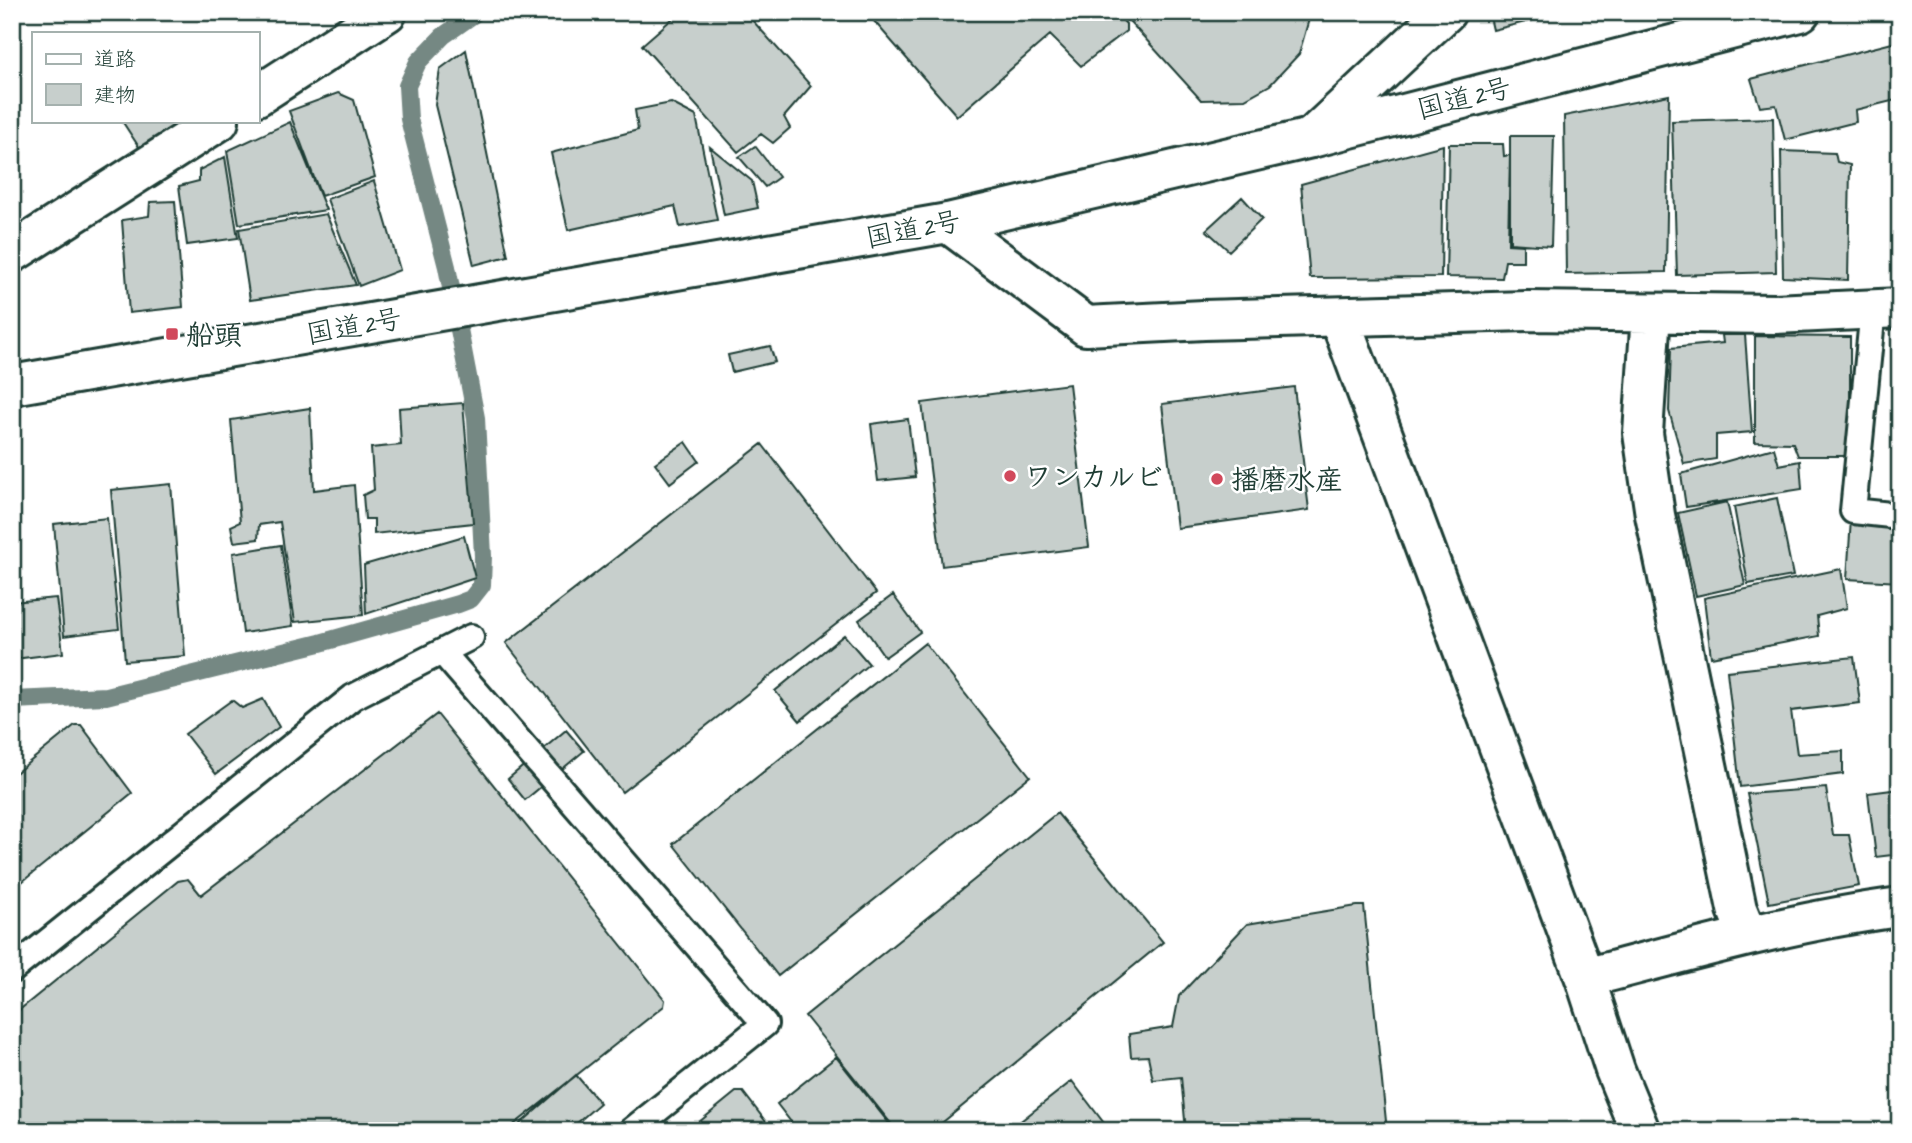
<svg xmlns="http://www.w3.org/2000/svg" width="1912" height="1143" font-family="Caveat,'Klee One',sans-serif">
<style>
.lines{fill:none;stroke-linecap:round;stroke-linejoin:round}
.stream{stroke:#758883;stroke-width:18}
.building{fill:#c7cfcc;stroke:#1f3d34;stroke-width:2}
.lane-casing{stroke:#1f3d34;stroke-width:30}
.street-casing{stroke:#1f3d34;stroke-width:44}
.highway-casing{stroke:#1f3d34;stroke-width:44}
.lane{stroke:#fff;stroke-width:24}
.street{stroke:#fff;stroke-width:38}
.highway{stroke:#fff;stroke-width:38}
.poi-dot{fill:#d1495b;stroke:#fff;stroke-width:2.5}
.labels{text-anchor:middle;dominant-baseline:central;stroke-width:5;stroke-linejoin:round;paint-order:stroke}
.street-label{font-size:28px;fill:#1f3d34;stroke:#fff}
.poi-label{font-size:28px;font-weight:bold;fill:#1f3d34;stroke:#fff;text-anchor:start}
</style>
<rect width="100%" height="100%" fill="#fff"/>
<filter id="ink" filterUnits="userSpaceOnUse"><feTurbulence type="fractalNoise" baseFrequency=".0143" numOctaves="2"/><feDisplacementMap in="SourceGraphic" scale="14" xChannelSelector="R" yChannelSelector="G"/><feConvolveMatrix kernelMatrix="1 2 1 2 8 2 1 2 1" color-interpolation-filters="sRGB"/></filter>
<g filter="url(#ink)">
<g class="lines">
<path class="stream" d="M 12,700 L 106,696 L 320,643 L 458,604 L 471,599 L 482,585 L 483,556 L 476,418 L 447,267 L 409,119 L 407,86 L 418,62 L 443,36 L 477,12"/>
</g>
<path class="building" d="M 680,12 L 745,12 L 811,86 L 784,117 L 790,128 L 773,143 L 761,134 L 738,152 L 642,45 Z
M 866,12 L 1115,12 L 1126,24 L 1126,31 L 1081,66 L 1050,35 L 957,116 Z
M 1121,12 L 1311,12 L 1299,54 L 1270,85 L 1245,99 L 1201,100 Z
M 1495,12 L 1566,12 L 1493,30 L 1490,17 Z
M 1900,41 L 1900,99 L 1855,110 L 1856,122 L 1785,140 L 1776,105 L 1760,107 L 1751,79 Z
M 466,50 L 508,256 L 474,265 L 435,105 L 440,69 Z
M 338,93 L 354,100 L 375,177 L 321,196 L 289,111 Z
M 1669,95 L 1666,272 L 1566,274 L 1564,116 Z
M 671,103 L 696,116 L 717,220 L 680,227 L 675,206 L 568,230 L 551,153 L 638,130 L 635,110 Z
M 1773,118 L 1776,272 L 1677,275 L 1672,121 Z
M 122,121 L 186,121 L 147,147 L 139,147 Z
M 290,122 L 326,210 L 239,224 L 227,151 Z
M 1510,136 L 1554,136 L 1551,246 L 1510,243 Z
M 1449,144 L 1503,144 L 1504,156 L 1510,155 L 1508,244 L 1523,245 L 1523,261 L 1505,261 L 1502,278 L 1446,277 Z
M 1443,145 L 1441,277 L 1310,278 L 1301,184 Z
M 755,146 L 779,177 L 765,187 L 739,157 Z
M 710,147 L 752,181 L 758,208 L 724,215 Z
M 1781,151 L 1835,153 L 1837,162 L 1850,165 L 1848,280 L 1783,277 Z
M 225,157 L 238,238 L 187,245 L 179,186 L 199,181 L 199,170 Z
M 374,181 L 400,270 L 359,286 L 327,199 Z
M 1242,197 L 1262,219 L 1229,251 L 1206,230 Z
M 175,201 L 183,307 L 129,313 L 122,220 L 149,216 L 150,202 Z
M 326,214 L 356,285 L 250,300 L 239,229 Z
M 1722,335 L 1745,335 L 1752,432 L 1716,435 L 1716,459 L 1684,464 L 1669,411 L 1671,348 L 1723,343 Z
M 1755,336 L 1850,337 L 1850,456 L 1798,456 L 1793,443 L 1755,442 Z
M 770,346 L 775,362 L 732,372 L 728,355 Z
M 1069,384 L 1089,547 L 942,566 L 922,403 Z
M 1294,387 L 1309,510 L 1177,528 L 1162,404 Z
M 463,403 L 473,523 L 374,534 L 374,519 L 365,519 L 363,495 L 374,490 L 371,448 L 401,445 L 399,408 Z
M 310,408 L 314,490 L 354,485 L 363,615 L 295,622 L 280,522 L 259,525 L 258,539 L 234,542 L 231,526 L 240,522 L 231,420 Z
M 908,419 L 915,477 L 878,481 L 871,424 Z
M 686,442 L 699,461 L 670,483 L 655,463 Z
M 762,444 L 876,593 L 622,792 L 506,643 Z
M 1774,448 L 1779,465 L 1800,461 L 1802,489 L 1686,507 L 1681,474 Z
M 171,484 L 185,656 L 125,661 L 111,490 Z
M 1777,498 L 1793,576 L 1748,584 L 1734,507 Z
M 1727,502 L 1745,585 L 1696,596 L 1678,513 Z
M 107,518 L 119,629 L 64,636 L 54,524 Z
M 1851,519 L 1900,522 L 1900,582 L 1847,579 Z
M 464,536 L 475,578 L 366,614 L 364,565 Z
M 281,545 L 293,626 L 243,633 L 233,553 Z
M 1841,569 L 1847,608 L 1817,616 L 1819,636 L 1711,657 L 1704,598 Z
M 893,595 L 920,632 L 885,657 L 859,620 Z
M 56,598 L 63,653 L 14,659 L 12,602 Z
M 844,635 L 869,664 L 800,721 L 775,691 Z
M 925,643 L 1030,776 L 778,976 L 673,844 Z
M 1854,657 L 1860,703 L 1791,711 L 1797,754 L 1843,751 L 1843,774 L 1740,787 L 1727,671 Z
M 263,699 L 279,727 L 216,774 L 185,734 L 232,700 L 242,708 Z
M 437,714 L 665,1000 L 664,1006 L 506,1131 L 12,1131 L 12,1016 L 178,881 L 188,879 L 201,895 Z
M 75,725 L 81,725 L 132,793 L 12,890 L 12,776 Z
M 566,730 L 584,751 L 525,800 L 508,779 Z
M 1826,788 L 1833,835 L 1849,835 L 1859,886 L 1769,903 L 1747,794 Z
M 1900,789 L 1900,854 L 1876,857 L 1868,793 Z
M 1057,813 L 1163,942 L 932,1131 L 897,1131 L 805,1016 Z
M 1357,906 L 1364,906 L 1387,1131 L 1186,1131 L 1181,1077 L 1153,1080 L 1148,1056 L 1131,1057 L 1129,1034 L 1173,1027 L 1179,996 L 1247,924 Z
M 836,1057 L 895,1131 L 798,1131 L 777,1104 Z
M 576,1075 L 600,1103 L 568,1131 L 512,1131 Z
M 1072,1081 L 1110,1131 L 1008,1131 Z
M 736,1092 L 743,1092 L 773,1131 L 688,1131 Z"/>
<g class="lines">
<defs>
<path id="lane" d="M 1873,309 L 1853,511 L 1900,516
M 442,652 L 765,1024 L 631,1131
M 12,970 L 353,697 L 471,637"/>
<path id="street" d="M 257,96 L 387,12
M 1311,138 L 1446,12
M 948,223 L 1086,326 L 1204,320 L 1527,311 L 1775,314 L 1900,308
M 12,253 L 219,121
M 1651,313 L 1643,433 L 1655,515 L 1737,909 L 1748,936
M 1339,317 L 1585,978 L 1615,1070 L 1640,1131
M 1585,978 C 1689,951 1793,921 1900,907"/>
<path id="highway" d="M 12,385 L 948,223 L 1311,138 L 1800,12"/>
</defs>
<use href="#lane" class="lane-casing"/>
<use href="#street" class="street-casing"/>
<use href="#highway" class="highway-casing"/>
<use href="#lane" class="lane"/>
<use href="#street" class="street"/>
<use href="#highway" class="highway"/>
</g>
</g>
<g class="poi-dot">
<rect x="165" y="327" width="14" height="14" rx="3.5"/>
<circle cx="1010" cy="476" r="7"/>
<circle cx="1217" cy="479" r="7"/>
</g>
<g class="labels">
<g class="street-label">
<text transform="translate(1464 98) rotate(-14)">国道2号</text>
<text transform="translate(913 229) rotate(-11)">国道2号</text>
<text transform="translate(354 326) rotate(-10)">国道2号</text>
</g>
<g class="poi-label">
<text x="186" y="334">船頭</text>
<text x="1024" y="476">ワンカルビ</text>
<text x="1231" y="479">播磨水産</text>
</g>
</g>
<rect width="1912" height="1143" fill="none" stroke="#fff" stroke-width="42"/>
<rect x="21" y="21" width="1870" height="1101" fill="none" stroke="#1f3d34" stroke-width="2.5" filter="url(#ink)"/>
<rect x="32" y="32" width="228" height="91" fill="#ffffff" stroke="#a5b1ae" stroke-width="2"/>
<rect x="46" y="54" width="35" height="10" fill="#ffffff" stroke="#a5b1ae" stroke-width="2"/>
<text x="94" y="66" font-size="21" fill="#1f3d34">道路</text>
<rect x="46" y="84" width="35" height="21" fill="#c7cfcc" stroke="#a5b1ae" stroke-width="2"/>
<text x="94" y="102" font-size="21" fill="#1f3d34">建物</text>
</svg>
